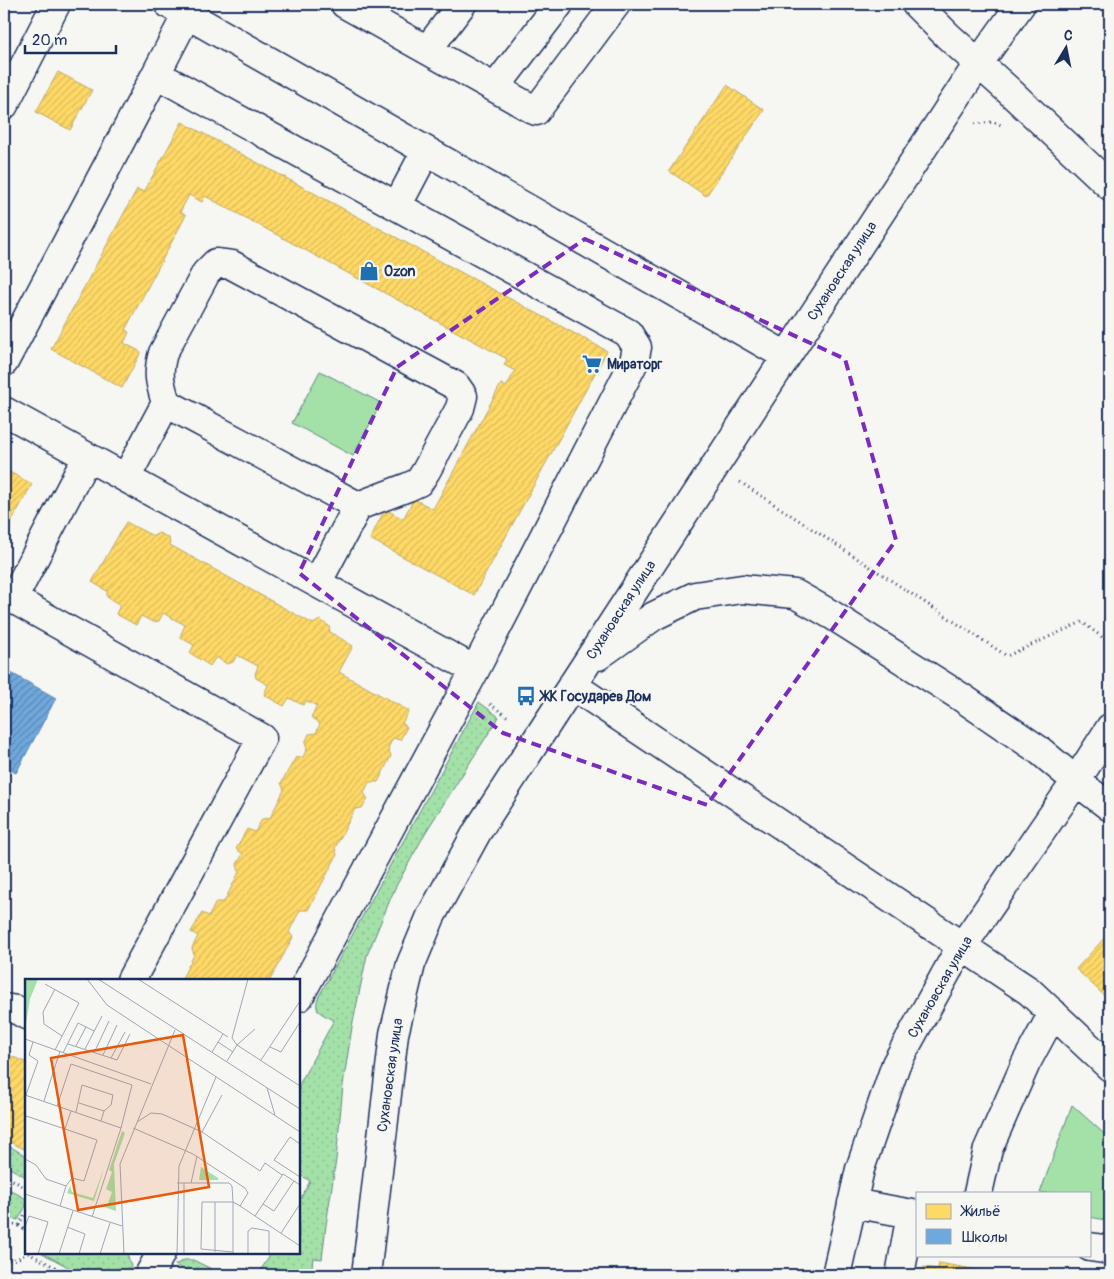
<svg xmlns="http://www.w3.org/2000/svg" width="1114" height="1279" font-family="Pangolin,sans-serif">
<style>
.grass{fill:url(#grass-dots);stroke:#5f8883}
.park{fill:#a3e1a8;stroke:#5f8883}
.homes{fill:url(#homes-hatch);stroke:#bba664}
.schools{fill:url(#schools-hatch);stroke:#5684b6}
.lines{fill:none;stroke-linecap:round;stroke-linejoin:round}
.minor-casing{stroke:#1b2f5e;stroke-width:31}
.path{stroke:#1b2f5e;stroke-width:3;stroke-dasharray:1 4;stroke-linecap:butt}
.minor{stroke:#f6f6f2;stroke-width:28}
.marked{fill:none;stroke:#7b2cbf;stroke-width:4;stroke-dasharray:10 6;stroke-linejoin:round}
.labels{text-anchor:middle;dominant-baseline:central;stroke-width:5;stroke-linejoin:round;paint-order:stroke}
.poi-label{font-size:14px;font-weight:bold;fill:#1b2f5e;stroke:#f6f6f2;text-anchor:start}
.street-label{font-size:14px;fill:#1b2f5e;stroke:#f6f6f2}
.inset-road{fill:none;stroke:#9ea6b7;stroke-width:1}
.view{fill:#e8590c;fill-opacity:0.15;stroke:#e8590c;stroke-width:2.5}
.inset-edge{fill:none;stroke:#1b2f5e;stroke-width:2.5}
</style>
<defs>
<pattern id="grass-dots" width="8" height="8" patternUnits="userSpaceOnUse" patternTransform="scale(1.25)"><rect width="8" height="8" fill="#a3e1a8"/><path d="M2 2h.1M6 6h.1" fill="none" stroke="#8cc193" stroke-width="1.8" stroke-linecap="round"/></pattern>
<pattern id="homes-hatch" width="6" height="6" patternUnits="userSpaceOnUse" patternTransform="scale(1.25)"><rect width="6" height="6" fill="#ffd966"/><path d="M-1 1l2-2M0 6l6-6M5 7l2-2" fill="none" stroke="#dabb5b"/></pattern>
<pattern id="schools-hatch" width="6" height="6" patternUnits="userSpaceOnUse" patternTransform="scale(1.25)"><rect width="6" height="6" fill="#6fa8dc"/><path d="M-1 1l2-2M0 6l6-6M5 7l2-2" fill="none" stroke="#5a89b6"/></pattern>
</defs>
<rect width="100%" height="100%" fill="#f6f6f2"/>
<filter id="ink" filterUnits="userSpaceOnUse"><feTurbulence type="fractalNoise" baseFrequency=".02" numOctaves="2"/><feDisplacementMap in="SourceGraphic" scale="10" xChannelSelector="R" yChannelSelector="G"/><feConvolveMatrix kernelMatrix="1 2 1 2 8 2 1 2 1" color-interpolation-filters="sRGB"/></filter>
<g filter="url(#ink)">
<path class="grass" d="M 479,702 L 499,717 L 427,830 L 395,888 L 367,955 L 352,1027 L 343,1085 L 336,1160 L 326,1225 L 322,1259 L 313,1258 L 311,1275 L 258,1275 L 271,1253 L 299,1253 L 299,1202 L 310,1181 L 299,1174 L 299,1085 L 334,1020 C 323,1014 313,1013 318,998 Z
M 4,1143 L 26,1156 L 26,1177 L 4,1165 Z
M 4,1186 L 26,1199 L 26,1206 L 18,1220 L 7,1217 L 4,1218 Z
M 42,1253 L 127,1253 L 131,1266 L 126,1275 L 83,1275 Z
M 184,1260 L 193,1260 L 224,1275 L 193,1275 L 175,1265 Z"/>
<path class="park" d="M 320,371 L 381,403 L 353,456 L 292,423 Z
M 1072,1105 L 1110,1139 L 1110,1221 L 1090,1217 L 1090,1193 L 1040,1193 Z"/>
<path class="homes" d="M 58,72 L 92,90 L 70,130 L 36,112 Z
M 727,85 L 764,110 L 706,196 L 669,171 Z
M 182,122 L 607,351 L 474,595 L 370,539 L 385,509 L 403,519 L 414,499 L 433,509 L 501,384 L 506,387 L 515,371 L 504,365 L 507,359 L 205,196 L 202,202 L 189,195 L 180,212 L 186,215 L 125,330 L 129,332 L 124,343 L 141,352 L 122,388 L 51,349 L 137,189 L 144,192 Z
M 4,469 L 32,484 L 4,535 Z
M 126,522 L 153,536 L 159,533 L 169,538 L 170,545 L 313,624 L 320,620 L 329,626 L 330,632 L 353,646 L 339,672 L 409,711 L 402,723 L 407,727 L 400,740 L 393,738 L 388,748 L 391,756 L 378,782 L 369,782 L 364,793 L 368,799 L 362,808 L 355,809 L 335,848 L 337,855 L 308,910 L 300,910 L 289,932 L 293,937 L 270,980 L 181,980 L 194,955 L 192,948 L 198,936 L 191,932 L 202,913 L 209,916 L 216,902 L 224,902 L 239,872 L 237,864 L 243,854 L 236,849 L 247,829 L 255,832 L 262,819 L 270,818 L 284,790 L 281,783 L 296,757 L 303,757 L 307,749 L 305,743 L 309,734 L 316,733 L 320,724 L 311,717 L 317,706 L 307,701 L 303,705 L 289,698 L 284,706 L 264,695 L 268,685 L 256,678 L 255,674 L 258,666 L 237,655 L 233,662 L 227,664 L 216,657 L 210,666 L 190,653 L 194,645 L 181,638 L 181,634 L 185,625 L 163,613 L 159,621 L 153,622 L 141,616 L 136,625 L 116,614 L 120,605 L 107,597 L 107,591 L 92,582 Z
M 1110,932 L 1110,1001 L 1076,969 Z
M 4,1053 L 25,1062 L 26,1062 L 26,1150 L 4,1139 Z
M 939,1263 L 1006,1275 L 923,1275 L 924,1267 L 938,1269 Z"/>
<path class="schools" d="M 4,669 L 56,698 L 16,773 L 4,767 Z"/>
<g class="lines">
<defs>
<path id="minor" d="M 169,4 L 786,356
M 345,4 L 536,111 L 616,4
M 916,4 L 948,36 L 1007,89 L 1110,186
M 427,50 L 462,4
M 156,74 L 187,14
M 495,88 L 559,4
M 4,105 L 56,4
M 397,206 L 426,151
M 4,362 L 156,74 L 628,333 L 637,347 L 634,362 L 475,670
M 166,403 L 358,506
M 4,411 L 475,670 L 299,997
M 126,478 L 166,403 C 160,383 157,374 163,353 L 206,273 L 216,263 L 232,265 L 456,386 L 463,396 L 460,408 L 426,471 L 419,482 L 408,487 L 358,506 L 317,583
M 4,594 L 13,599 L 87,457
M 13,599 L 262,738 L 131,980
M 598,656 L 654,616 L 695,596 L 742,589 L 795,594 L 832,615 L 961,697 L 1039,750 L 1076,781 L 1110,807
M 572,685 L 1029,991 L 1110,1067
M 4,1008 L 17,1010 L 26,1015
M 978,1193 L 988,1149 L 1026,1063 L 1053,1013
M 852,1203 L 918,1215
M 1090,1247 L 1110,1250
M 149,1275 L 161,1253
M 366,1275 L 394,1034 L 411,964 L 431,916 L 477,832 L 532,747 L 814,314 L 978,64 L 1021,4
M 836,1275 L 860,1169 L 896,1064 L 955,957 L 1076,781 L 1110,728
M 900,1275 L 911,1214"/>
</defs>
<use href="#minor" class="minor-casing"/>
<path class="path" d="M 975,124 L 994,122 L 1001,125
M 740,482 L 1007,656 L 1082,622 L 1110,643
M 490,704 L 508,717
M 4,1175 L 26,1188
M 4,1225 C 13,1222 19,1225 26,1231
M 19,1225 L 26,1212
M 28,1253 L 70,1275
M 4,1259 C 13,1261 19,1259 26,1253"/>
<use href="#minor" class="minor"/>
</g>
</g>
<path class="marked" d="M 585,239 L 845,359 L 896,540 L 707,805 L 503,733 L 299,573 L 397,367 Z"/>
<defs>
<symbol id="shop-bare" viewBox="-9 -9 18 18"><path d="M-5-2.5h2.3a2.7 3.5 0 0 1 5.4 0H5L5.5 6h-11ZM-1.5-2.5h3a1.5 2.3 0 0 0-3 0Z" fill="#1f6fb2" stroke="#f6f6f2" stroke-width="2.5" paint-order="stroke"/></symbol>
<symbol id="supermarket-bare" viewBox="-9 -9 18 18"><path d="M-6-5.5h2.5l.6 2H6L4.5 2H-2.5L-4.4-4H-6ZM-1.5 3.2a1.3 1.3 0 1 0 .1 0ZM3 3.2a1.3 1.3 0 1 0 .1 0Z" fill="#1f6fb2" stroke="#f6f6f2" stroke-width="2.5" paint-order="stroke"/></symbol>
<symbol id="bus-bare" viewBox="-9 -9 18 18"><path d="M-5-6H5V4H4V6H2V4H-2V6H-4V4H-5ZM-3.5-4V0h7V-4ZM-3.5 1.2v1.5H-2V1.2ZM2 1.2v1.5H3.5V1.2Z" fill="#1f6fb2" stroke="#f6f6f2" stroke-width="2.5" paint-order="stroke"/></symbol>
</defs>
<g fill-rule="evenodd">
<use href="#shop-bare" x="355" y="257" width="28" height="28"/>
<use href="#supermarket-bare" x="578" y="350" width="28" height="28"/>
<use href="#bus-bare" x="512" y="682" width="28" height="28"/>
</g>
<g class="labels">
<g class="poi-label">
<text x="384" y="271">Ozon</text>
<text x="607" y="364">Мираторг</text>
<text x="541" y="696">ЖК Государев Дом</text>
</g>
<g class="street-label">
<text transform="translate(842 271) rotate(-57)">Сухановская улица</text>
<text transform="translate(621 610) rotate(-57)">Сухановская улица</text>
<text transform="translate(940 987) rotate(-60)">Сухановская улица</text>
<text transform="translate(390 1075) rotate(-82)">Сухановская улица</text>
</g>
</g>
<g transform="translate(25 979)">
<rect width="275" height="275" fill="#f6f6f2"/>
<path d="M 97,152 L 100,154 L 89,185 L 91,232 L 73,226 L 82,227 L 87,213 L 81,210 L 87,193 L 84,191 ZM 79,189 L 69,222 L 42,214 L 45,207 L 47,213 L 68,219 Z" fill="#a3e1a8"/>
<path d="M 0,0 L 13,0 L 5,20 L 0,51 Z" fill="#a3e1a8"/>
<path d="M 176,188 L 193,199 L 193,201 L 174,201 Z" fill="#a3e1a8"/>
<path class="inset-road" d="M 62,0 L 82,26 L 275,153M 73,0 L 275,130M 113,0 L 203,58M 223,0 L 207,59 L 212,66 L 230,50M 20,5 L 54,24 L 30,71M 30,10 L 18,33 L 19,45 L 37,57M 0,60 L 126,105M 193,63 L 208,73M 43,65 L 92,81 L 105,55M 51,67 L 61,48M 245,68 L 256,73 L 275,43M 60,70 L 77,37M 187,73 L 198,55M 38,74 L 53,44 L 69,52M 69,74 L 84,42M 78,76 L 92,46M 86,79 L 100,53M 236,81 L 275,22M 202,82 L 212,66 L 275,107M 242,109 L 250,136M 0,116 L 96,149 L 67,238M 1,116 L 13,82 L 4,76 L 8,63M 19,122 L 35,72M 54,124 L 79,132M 32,127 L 46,85 L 107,106 L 96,149M 51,133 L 57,106 L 88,116 L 86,126 L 79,132 L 76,142M 0,140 L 1,137 L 40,150 L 46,132M 112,143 L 126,134 L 137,135 L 177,153 L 235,192 L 240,184 L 257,196M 108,149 L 168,175 L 220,209 L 223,214 L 215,227 L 275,267M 40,150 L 72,161 L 59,202 L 47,199 L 41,207M 177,153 L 197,116M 275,165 L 265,158 L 249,181 L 275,198M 0,180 L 11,186 L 21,200 L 41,207 L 35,227 L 97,247M 152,204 L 204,204 L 207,207 L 208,223 L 177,223 L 176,270 L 208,273M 159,204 L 159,275M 166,204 L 172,177M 0,215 L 35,227M 190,223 L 190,273M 238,225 L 258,195 L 269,202M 230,237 L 238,225 L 249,232 L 269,202 L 275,206M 0,248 L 4,237 L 23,243 L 13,275M 42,248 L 60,255 L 54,275M 256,254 L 275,225M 208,274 L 208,223 L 215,227M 34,275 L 48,232M 75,275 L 85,244M 99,275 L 95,185 L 150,51M 152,275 L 154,187 L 191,98M 223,275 L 223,252 L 227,249 L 244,252 L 244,275"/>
<path class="view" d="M 158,56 L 184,208 L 53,231 L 26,79 Z"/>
<rect width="275" height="275" class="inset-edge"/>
</g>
<rect width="1114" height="1279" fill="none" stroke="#f6f6f2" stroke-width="20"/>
<rect x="10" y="10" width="1094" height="1259" fill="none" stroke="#1b2f5e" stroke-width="2" filter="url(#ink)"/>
<rect x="916" y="1192" width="175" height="65" fill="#f6f6f2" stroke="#9ea6b7"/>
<rect x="926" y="1204" width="25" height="15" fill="#ffd966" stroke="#9ea6b7"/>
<text x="962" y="1216" font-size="15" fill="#1b2f5e">Жильё</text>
<rect x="926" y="1229" width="25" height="15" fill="#6fa8dc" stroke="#9ea6b7"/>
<text x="962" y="1242" font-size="15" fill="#1b2f5e">Школы</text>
<g transform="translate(1066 48) rotate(10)" stroke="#f6f6f2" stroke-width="4" paint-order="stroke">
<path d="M0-4L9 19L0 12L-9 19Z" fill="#1b2f5e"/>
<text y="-8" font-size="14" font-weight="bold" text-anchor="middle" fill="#1b2f5e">С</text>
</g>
<path d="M25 45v8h91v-8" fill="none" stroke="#1b2f5e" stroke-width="2.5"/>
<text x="32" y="45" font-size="15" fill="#1b2f5e" stroke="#f6f6f2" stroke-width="4" paint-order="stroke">20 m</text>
</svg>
